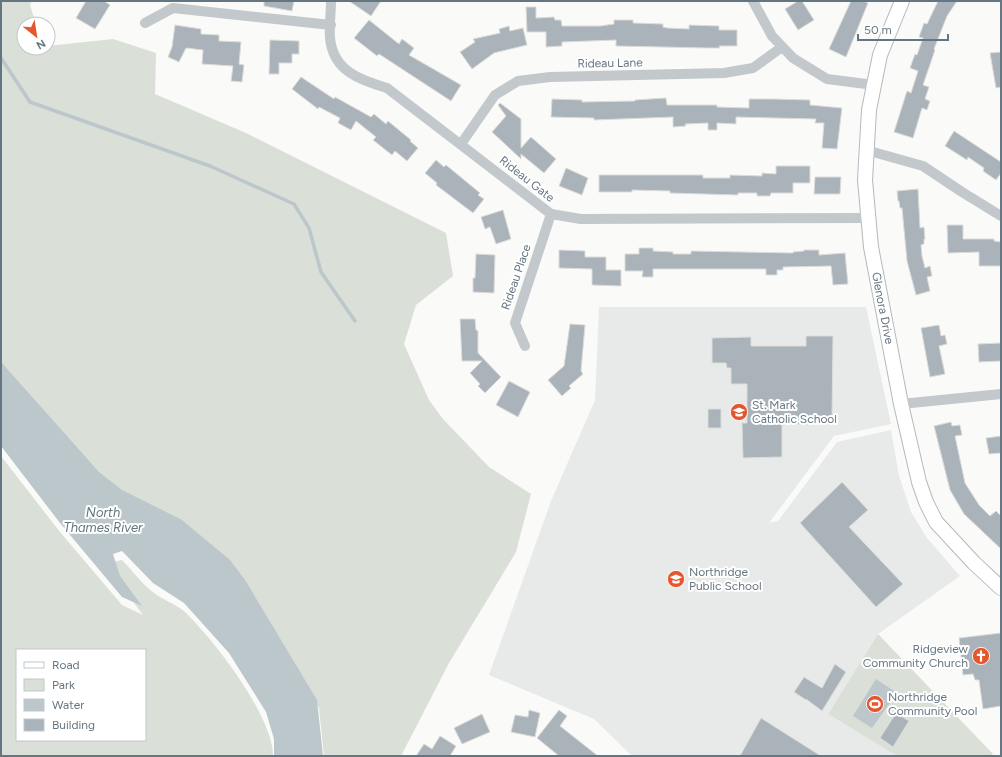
<svg xmlns="http://www.w3.org/2000/svg" width="1002" height="757" font-family="Figtree,sans-serif">
<style>
.built{fill:#e8e9e9}
.green{fill:#dadfd7;fill-rule:evenodd}
.water{fill:#bbc7cb}
.lines{fill:none;stroke-linecap:round;stroke-linejoin:round}
.stream{stroke:#bbc7cb;stroke-width:3.5}
.building{fill:#aab3b9;stroke:#dcdcda}
.secondary-casing{stroke:#b3babf;stroke-width:16}
.street{stroke:#c3c8cc;stroke-width:10}
.secondary{stroke:#fff;stroke-width:14}
.labels{text-anchor:middle;dominant-baseline:central;stroke-width:4;stroke-linejoin:round;paint-order:stroke}
.street-label{font-size:12px;fill:#657683;stroke:#fff}
.poi-label{font-size:12px;fill:#657683;stroke:#fff;text-anchor:start}
.water-label{font-size:13px;font-style:italic;fill:#60757c;stroke:#fff}
</style>
<rect width="100%" height="100%" fill="#fafaf8"/>
<path class="built" d="M 599,307 L 866,307 L 891,424 L 834,436 L 769,523 L 778,521 L 837,442 L 891,430 L 899,476 L 911,512 L 927,538 L 960,576 L 878,634 L 828,714 L 897,756 L 632,756 L 594,719 L 489,675 L 551,501 L 595,400 Z"/>
<path class="green" d="M 1,1 L 32,1 L 30,5 L 36,24 L 24,24 L 24,48 L 48,48 L 48,46 L 113,39 L 156,53 L 155,94 L 246,133 L 446,233 L 453,276 L 416,305 L 404,344 L 429,400 L 443,419 L 489,467 L 531,494 L 516,552 L 449,663 L 401,756 L 324,756 L 319,708 L 247,588 L 122,497 L 1,368 Z
M 1,456 L 60,532 L 122,605 L 143,615 L 120,584 L 113,562 L 122,560 C 132,570 142,584 154,593 C 163,600 176,604 185,612 C 214,640 273,716 273,756 L 1,756 ZM 17,650 L 145,650 L 145,740 L 17,740 Z
M 878,634 L 993,754 L 991,756 L 897,756 L 828,714 Z"/>
<path class="water" d="M 1,362 L 99,472 L 122,490 L 182,520 L 230,560 L 245,580 L 317,700 L 323,756 L 274,756 L 274,739 L 266,712 L 229,653 L 184,603 L 153,583 L 122,551 L 113,554 L 120,576 L 142,606 L 122,597 L 60,523 L 1,446 Z
M 876,679 L 897,693 L 872,728 L 853,716 Z"/>
<g class="lines">
<path class="stream" d="M 1,58 L 30,102 L 210,166 L 294,204 L 309,228 L 321,272 L 355,321"/>
</g>
<path class="building" d="M 86,1 L 104,1 L 110,5 L 95,29 L 76,18 Z
M 264,1 L 294,1 L 292,11 L 264,6 Z
M 349,1 L 381,1 L 371,16 Z
M 798,1 L 802,1 L 814,20 L 798,30 L 785,9 Z
M 851,1 L 863,1 L 868,3 L 846,57 L 829,49 Z
M 938,1 L 957,1 L 947,16 L 934,49 L 935,50 L 923,85 L 929,87 L 925,99 L 930,101 L 927,110 L 922,108 L 913,138 L 894,132 L 907,91 L 911,93 L 918,71 L 910,68 L 915,54 L 917,55 L 923,38 L 919,37 L 924,23 L 927,24 Z
M 526,7 L 536,7 L 536,18 L 554,17 L 555,20 L 561,20 L 562,26 L 600,26 L 614,24 L 614,20 L 633,20 L 633,23 L 663,24 L 663,27 L 667,28 L 689,29 L 689,25 L 719,26 L 719,30 L 737,30 L 737,46 L 719,46 L 720,48 L 708,48 L 616,46 L 616,40 L 562,42 L 562,46 L 546,47 L 546,32 L 527,32 Z
M 369,20 L 399,44 L 402,39 L 414,48 L 409,55 L 461,85 L 451,101 L 379,54 L 377,56 L 354,38 Z
M 175,25 L 201,29 L 201,34 L 219,35 L 219,41 L 241,42 L 239,64 L 244,65 L 242,82 L 231,81 L 233,66 L 202,64 L 203,50 L 186,48 L 179,62 L 168,57 L 172,47 Z
M 509,26 L 510,31 L 523,28 L 527,45 L 494,53 L 472,69 L 460,52 L 475,42 L 473,39 L 500,33 L 499,29 Z
M 270,40 L 299,41 L 299,54 L 292,54 L 292,63 L 279,63 L 279,74 L 269,74 Z
M 1001,52 L 1001,87 L 996,88 L 990,53 Z
M 301,77 L 334,99 L 335,97 L 371,117 L 374,114 L 386,124 L 388,121 L 411,140 L 410,141 L 418,148 L 407,161 L 395,151 L 392,155 L 373,140 L 376,137 L 356,121 L 351,130 L 338,123 L 340,118 L 319,107 L 318,109 L 292,89 Z
M 666,98 L 667,105 L 717,105 L 717,107 L 749,108 L 749,99 L 773,99 L 810,100 L 810,105 L 842,108 L 837,149 L 822,148 L 824,123 L 815,123 L 816,119 L 736,117 L 736,124 L 717,123 L 717,130 L 708,130 L 708,123 L 685,124 L 686,126 L 673,127 L 673,117 L 594,120 L 594,118 L 551,117 L 552,99 L 582,100 L 582,102 L 635,101 L 635,100 Z
M 500,103 L 521,119 L 521,148 L 531,137 L 556,159 L 544,173 L 521,154 L 521,159 L 492,132 L 506,116 L 498,105 Z
M 954,131 L 1001,162 L 1001,173 L 996,180 L 983,171 L 984,168 L 968,157 L 967,160 L 945,146 Z
M 436,160 L 444,167 L 446,165 L 480,193 L 478,195 L 484,199 L 473,213 L 436,185 L 437,183 L 425,173 Z
M 776,166 L 810,166 L 810,183 L 793,183 L 793,193 L 771,193 L 770,196 L 757,196 L 757,193 L 738,193 L 738,195 L 670,193 L 670,191 L 632,190 L 632,192 L 599,192 L 599,175 L 703,175 L 703,178 L 730,178 L 730,175 L 762,176 L 762,173 L 776,174 Z
M 566,168 L 588,178 L 582,195 L 559,186 Z
M 815,177 L 841,177 L 840,194 L 814,194 Z
M 918,189 L 920,228 L 924,227 L 925,239 L 924,239 L 924,244 L 921,245 L 922,256 L 925,268 L 930,266 L 932,276 L 927,277 L 930,291 L 916,295 L 907,261 L 902,208 L 900,208 L 899,201 L 898,201 L 897,191 Z
M 503,210 L 511,239 L 496,244 L 490,227 L 485,229 L 481,217 Z
M 947,225 L 963,225 L 963,239 L 994,239 L 994,241 L 1001,242 L 1001,266 L 979,266 L 979,252 L 948,253 Z
M 639,248 L 653,248 L 653,251 L 673,252 L 673,254 L 691,254 L 691,251 L 793,253 L 793,252 L 804,251 L 804,250 L 819,250 L 819,255 L 845,253 L 848,284 L 833,285 L 831,266 L 783,267 L 783,270 L 777,270 L 777,275 L 766,275 L 766,269 L 653,269 L 653,277 L 642,277 L 643,271 L 625,271 L 625,254 L 639,254 Z
M 559,250 L 585,251 L 585,257 L 606,257 L 606,270 L 621,270 L 621,286 L 592,285 L 592,269 L 559,268 Z
M 476,254 L 495,255 L 494,293 L 473,292 L 473,278 L 475,278 Z
M 460,319 L 475,319 L 476,330 L 478,331 L 478,353 L 501,377 L 485,393 L 478,386 L 480,384 L 470,373 L 482,361 L 462,361 Z
M 570,324 L 585,325 L 581,371 L 583,374 L 569,386 L 571,388 L 562,396 L 548,380 L 564,366 Z
M 939,325 L 941,336 L 945,335 L 947,344 L 939,346 L 945,374 L 930,377 L 921,328 Z
M 806,336 L 833,336 L 832,418 L 820,418 L 820,424 L 782,424 L 782,457 L 743,458 L 742,423 L 747,423 L 747,384 L 731,384 L 731,368 L 727,368 L 726,363 L 712,363 L 712,338 L 751,337 L 751,346 L 806,346 Z
M 1001,343 L 1001,361 L 979,362 L 978,344 Z
M 509,381 L 530,392 L 518,417 L 496,405 Z
M 708,409 L 721,409 L 721,428 L 708,428 Z
M 951,422 L 952,426 L 960,425 L 962,435 L 955,436 L 965,483 L 979,505 L 990,516 L 996,511 L 1001,516 L 1001,549 L 964,514 L 950,490 L 934,426 Z
M 1001,436 L 1001,453 L 989,454 L 986,438 Z
M 842,482 L 868,510 L 849,527 L 903,584 L 876,607 L 800,523 Z
M 1001,633 L 1001,706 L 983,709 L 979,680 L 975,680 L 973,674 L 963,675 L 959,638 Z
M 835,664 L 846,672 L 822,711 L 806,699 L 806,700 L 794,692 L 804,677 L 822,688 Z
M 529,710 L 540,713 L 535,737 L 511,732 L 515,715 L 528,717 Z
M 559,710 L 567,716 L 560,726 L 598,756 L 559,756 L 537,738 Z
M 896,713 L 909,721 L 893,747 L 880,738 Z
M 482,714 L 490,732 L 462,744 L 454,728 Z
M 761,718 L 821,756 L 740,756 Z
M 440,736 L 456,746 L 450,756 L 416,756 L 424,744 L 432,749 Z"/>
<g class="lines">
<defs>
<g id="secondary">
<path id="s1" d="M 902,1 L 880,55 L 869,110 L 865,180 L 871,247 L 901,404 L 919,482 L 926,502 L 936,522 L 974,563 L 1001,588"/>
</g>
</defs>
<use href="#secondary" class="secondary-casing"/>
<path class="street" d="M 331,1 C 331,13 329,26 330,38 C 333,71 360,80 387,88 L 551,214 L 581,219 L 868,218
M 753,1 L 772,36 L 793,58 L 827,79 L 874,85
M 145,23 L 173,8 L 331,25
M 461,144 L 495,95 L 518,81 L 550,77 L 724,73 L 753,68 L 782,47
M 866,150 L 923,166 L 962,192 L 1001,216
M 525,346 L 515,323 L 551,214
M 901,404 L 1001,394"/>
<use href="#secondary" class="secondary"/>
</g>
<defs>
<symbol id="school-disc" viewBox="-11 -11 22 22"><circle r="9.5" fill="#e4572e" stroke="#fff"/><path d="M0-5L7-2L0 1L-7-2ZM-4 1L0 2.5L4 1V4Q0 6-4 4Z" fill="#fff"/></symbol>
<symbol id="church-disc" viewBox="-11 -11 22 22"><circle r="9.5" fill="#e4572e" stroke="#fff"/><path d="M-1.2-6h2.4v3.5h3.3v2.4h-3.3V6h-2.4V-.1h-3.3v-2.4h3.3Z" fill="#fff"/></symbol>
<symbol id="stadium-disc" viewBox="-11 -11 22 22"><circle r="9.5" fill="#e4572e" stroke="#fff"/><path d="M0-5a6.5 5 0 1 0 0 10a6.5 5 0 1 0 0-10ZM-3.5-1.8h7v3.6h-7Z" fill="#fff"/></symbol>
</defs>
<g fill-rule="evenodd">
<use href="#school-disc" x="729" y="402" width="20" height="20"/>
<use href="#school-disc" x="666" y="569" width="20" height="20"/>
<use href="#church-disc" x="971" y="646" width="20" height="20"/>
<use href="#stadium-disc" x="865" y="694" width="20" height="20"/>
</g>
<g class="labels">
<g class="street-label">
<text transform="translate(610 63) rotate(-1)">Rideau Lane</text>
<text transform="translate(527 179) rotate(38)">Rideau Gate</text>
<text transform="translate(516 277) rotate(-71)">Rideau Place</text>
<text stroke="none"><textPath href="#s1" startOffset="314">Glenora Drive</textPath></text>
</g>
<g class="poi-label">
<text x="752" y="405">St. Mark<tspan x="752" dy="14">Catholic School</tspan></text>
<text x="689" y="572">Northridge<tspan x="689" dy="14">Public School</tspan></text>
<text x="968" y="649" text-anchor="end">Ridgeview<tspan x="968" dy="14">Community Church</tspan></text>
<text x="888" y="697">Northridge<tspan x="888" dy="14">Community Pool</tspan></text>
</g>
<g class="water-label">
<text x="103" y="512">North<tspan x="103" dy="15">Thames River</tspan></text>
</g>
</g>
<rect width="1002" height="757" fill="none" stroke="#657683" stroke-width="4"/>
<rect x="16" y="649" width="130" height="92" fill="#ffffff" stroke="#c1c8cd"/>
<rect x="24" y="662" width="20" height="6" fill="#ffffff" stroke="#c1c8cd"/>
<text x="52" y="669" font-size="12" fill="#657683">Road</text>
<rect x="24" y="679" width="20" height="12" fill="#dadfd7" stroke="#c1c8cd"/>
<text x="52" y="689" font-size="12" fill="#657683">Park</text>
<rect x="24" y="699" width="20" height="12" fill="#bbc7cb" stroke="#c1c8cd"/>
<text x="52" y="709" font-size="12" fill="#657683">Water</text>
<rect x="24" y="719" width="20" height="12" fill="#aab3b9" stroke="#c1c8cd"/>
<text x="52" y="729" font-size="12" fill="#657683">Building</text>
<g transform="translate(36 36) rotate(150)"><circle r="19" fill="#ffffff" stroke="#c1c8cd"/>
<path d="M0-3L7 15L0 10L-7 15Z" fill="#e4572e"/>
<text y="-6" font-size="11" font-weight="bold" text-anchor="middle" fill="#657683">N</text>
</g>
<path d="M858 34v6h90v-6" fill="none" stroke="#657683" stroke-width="2"/>
<text x="864" y="34" font-size="12" fill="#657683" stroke="#ffffff" stroke-width="3" paint-order="stroke">50 m</text>
</svg>
